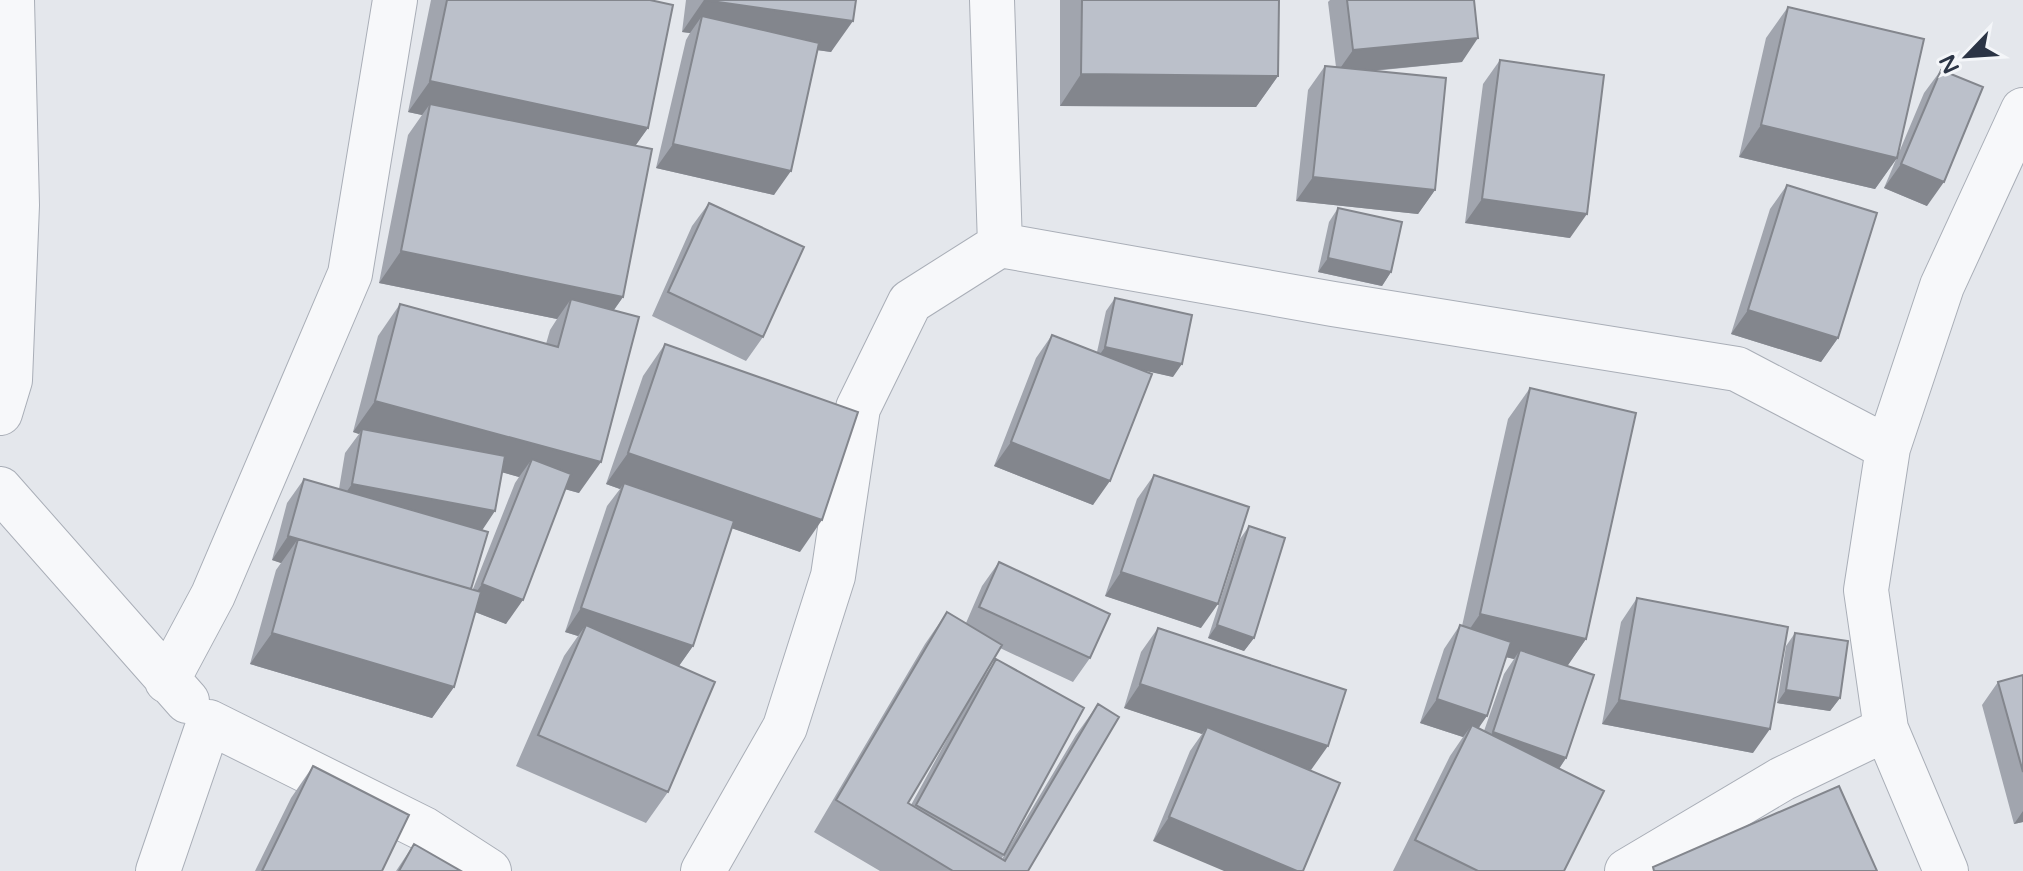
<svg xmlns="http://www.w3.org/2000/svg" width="2023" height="871" font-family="'Varela Round',sans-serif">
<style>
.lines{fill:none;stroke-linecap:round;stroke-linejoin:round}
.street-casing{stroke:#a9aeb7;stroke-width:46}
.street{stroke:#f7f8fa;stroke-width:44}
.wall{fill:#a1a5ae;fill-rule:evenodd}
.shaded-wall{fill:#83868d}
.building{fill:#bbc0ca;stroke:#83868d;stroke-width:2}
</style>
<rect width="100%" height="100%" fill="#e4e7ec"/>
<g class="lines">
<defs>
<path id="street" d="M 992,0 L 1000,245
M 0,413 L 10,380 L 17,205 L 12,0
M 0,489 L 187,701
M 167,681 L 213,595 L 350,274 L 395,0
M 158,871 L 209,722 L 424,829 L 489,871
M 703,871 L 785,727 L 833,576 L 858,408 L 910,302 L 1000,245 L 1333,304 L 1737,369 L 1888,448
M 1627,871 L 1782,779 L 1886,729
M 1946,871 L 1886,729 L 1866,590 L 1888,448 L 1942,286 L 2023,110"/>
</defs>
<use href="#street" class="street-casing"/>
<use href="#street" class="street"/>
</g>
<path class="wall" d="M 431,0 L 652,0 L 648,128 L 635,145 L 623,297 L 614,310 L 579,493 L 565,489 L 506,624 L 475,612 L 454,687 L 432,718 L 250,664 L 276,570 L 281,563 L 272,560 L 287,503 L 304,479 L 339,489 L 345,453 L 359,434 L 353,432 L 378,336 L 400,304 L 546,344 L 550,330 L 557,319 L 379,283 L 408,135 L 422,115 L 408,112 ZM 502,472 L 519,477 L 515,483 L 473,589 L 471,589 L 482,530 Z
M 686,0 L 856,0 L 831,52 L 818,50 L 774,195 L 656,168 L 686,40 L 690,33 L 682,32 Z
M 1060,0 L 1082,0 L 1278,76 L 1256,107 L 1060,106 Z
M 1330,0 L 1474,0 L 1462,62 L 1373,71 L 1435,190 L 1418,214 L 1296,201 L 1308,90 L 1325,66 L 1336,67 L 1328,2 Z
M 1788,7 L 1897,158 L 1875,189 L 1739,157 L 1766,38 Z
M 1500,60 L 1570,238 L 1465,223 L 1483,84 Z
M 1941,70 L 1927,206 L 1884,188 L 1924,93 Z
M 1787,185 L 1838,338 L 1821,362 L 1731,334 L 1770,209 Z
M 709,203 L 763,337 L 746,361 L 652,316 L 692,226 Z
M 1338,208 L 1391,272 L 1382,286 L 1318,272 L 1329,222 Z
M 1115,298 L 1173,377 L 1144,370 L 1093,505 L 994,466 L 1036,358 L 1052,335 L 1097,352 L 1106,311 Z
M 665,344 L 800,552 L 732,528 L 693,646 L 679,666 L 668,792 L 646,823 L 516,766 L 564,656 L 578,636 L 565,632 L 607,506 L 620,489 L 606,484 L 643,376 Z
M 1530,388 L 1586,639 L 1567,666 L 1566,758 L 1559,769 L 1564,871 L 1393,871 L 1450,756 L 1463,737 L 1420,723 L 1444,649 L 1460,625 L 1462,626 L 1508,419 ZM 1506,657 L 1514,659 L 1504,674 L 1484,731 L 1479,728 Z
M 1154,475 L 1201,628 L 1105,596 L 1137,499 Z
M 1249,526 L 1254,638 L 1244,651 L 1208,638 L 1240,539 Z
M 999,562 L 1090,658 L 1073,682 L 1000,648 L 981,681 L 996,659 L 1004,855 L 1001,859 L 1002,859 L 1076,735 L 1098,704 L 1028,871 L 880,871 L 814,832 L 925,644 L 947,612 L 966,623 L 982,586 ZM 962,712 L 911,805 L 908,803 Z
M 1637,598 L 1753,753 L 1602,724 L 1621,622 Z
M 1158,628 L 1311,770 L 1298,766 L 1153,841 L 1190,751 L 1202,734 L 1124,708 L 1141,652 Z
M 1795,633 L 1840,698 L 1830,711 L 1777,703 L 1786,646 Z
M 2023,675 L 2023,822 L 2014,824 L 1982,705 L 1998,682 Z
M 313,766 L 382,871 L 255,871 L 291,798 Z
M 414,844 L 461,871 L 396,871 Z"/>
<path class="shaded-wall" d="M 704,0 L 853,21 L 831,52 L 698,34 L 702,16 L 690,33 L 682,32 Z
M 1478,38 L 1462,62 L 1336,74 L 1353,50 Z
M 1081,74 L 1278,76 L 1256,107 L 1060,106 Z
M 430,81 L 648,128 L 626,159 L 430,104 L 422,115 L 408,112 Z
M 1761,125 L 1897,158 L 1875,189 L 1739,157 Z
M 673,144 L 791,171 L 774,195 L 656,168 Z
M 1901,164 L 1944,182 L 1927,206 L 1884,188 Z
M 1313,177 L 1435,190 L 1418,214 L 1296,201 Z
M 1482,199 L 1587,214 L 1570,238 L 1465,223 Z
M 401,251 L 623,297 L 601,328 L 571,299 L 557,319 L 379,283 Z
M 1328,258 L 1391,272 L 1382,286 L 1318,272 Z
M 1748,310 L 1838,338 L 1821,362 L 1731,334 Z
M 1105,347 L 1182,364 L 1173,377 L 1096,360 Z
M 375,401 L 601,462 L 579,493 L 524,478 L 532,459 L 519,477 L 361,434 L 362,429 L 359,434 L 353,432 Z
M 1011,442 L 1110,481 L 1093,505 L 994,466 Z
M 628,453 L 822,520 L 800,552 L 622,490 L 624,483 L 620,489 L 606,484 Z
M 352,484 L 495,511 L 479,535 L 335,508 Z
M 288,536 L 298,539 L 281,563 L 272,560 Z
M 1121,572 L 1218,604 L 1201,628 L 1105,596 Z
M 482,584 L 523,600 L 506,624 L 465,608 Z
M 581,608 L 693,646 L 676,670 L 586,625 L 578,636 L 565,632 Z
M 1480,614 L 1586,639 L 1564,671 L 1520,650 L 1514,659 L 1458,646 Z
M 1217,625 L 1254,638 L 1244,651 L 1208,638 Z
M 272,633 L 454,687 L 432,718 L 250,664 Z
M 1140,684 L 1328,746 L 1311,770 L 1203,734 L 1207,727 L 1202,734 L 1124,708 Z
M 1786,690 L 1840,698 L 1830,711 L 1777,703 Z
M 1437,699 L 1487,716 L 1471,739 L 1472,725 L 1463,737 L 1420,723 Z
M 1619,700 L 1770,729 L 1753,753 L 1602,724 Z
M 1493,732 L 1566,758 L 1550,782 L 1476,756 Z
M 2023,811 L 2023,822 L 2014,824 Z
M 1169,817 L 1297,871 L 1224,871 L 1153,841 Z"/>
<path class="building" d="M 447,0 L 650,0 L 673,5 L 648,128 L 430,81 Z
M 704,0 L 856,0 L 853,21 Z
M 1082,0 L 1279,0 L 1278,76 L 1081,74 Z
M 1347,0 L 1474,0 L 1478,38 L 1353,50 Z
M 1788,7 L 1924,39 L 1897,158 L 1761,125 Z
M 702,16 L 819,43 L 791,171 L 673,144 Z
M 1500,60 L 1604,75 L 1587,214 L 1482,199 Z
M 1325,66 L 1446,78 L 1435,190 L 1313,177 Z
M 1941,70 L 1983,87 L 1944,182 L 1901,164 Z
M 430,104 L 652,149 L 623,297 L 401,251 Z
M 1787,185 L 1877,213 L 1838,338 L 1748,310 Z
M 709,203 L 804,247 L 763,337 L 668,292 Z
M 1338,208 L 1402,222 L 1391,272 L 1328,258 Z
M 1115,298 L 1192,315 L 1182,364 L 1105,347 Z
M 571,299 L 639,317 L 601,462 L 375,401 L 400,304 L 558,347 Z
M 1052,335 L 1152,374 L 1110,481 L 1011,442 Z
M 665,344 L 858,412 L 822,520 L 628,453 Z
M 1530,388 L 1636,413 L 1586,639 L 1480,614 Z
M 362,429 L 505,456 L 495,511 L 352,484 Z
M 532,459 L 571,474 L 523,600 L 482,584 Z
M 1154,475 L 1249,507 L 1218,604 L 1121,572 Z
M 304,479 L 488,532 L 471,589 L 288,536 Z
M 624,483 L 734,521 L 693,646 L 581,608 Z
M 1249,526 L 1285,538 L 1254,638 L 1217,625 Z
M 298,539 L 481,592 L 454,687 L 272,633 Z
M 999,562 L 1110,614 L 1090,658 L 979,607 Z
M 1637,598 L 1788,627 L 1770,729 L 1619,700 Z
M 947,612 L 1002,645 L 908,803 L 1005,861 L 1098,704 L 1119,717 L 1028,871 L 953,871 L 836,800 Z
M 586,625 L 715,682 L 668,792 L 538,735 Z
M 1460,625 L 1511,642 L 1487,716 L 1437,699 Z
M 1158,628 L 1346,690 L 1328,746 L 1140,684 Z
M 1795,633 L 1848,641 L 1840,698 L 1786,690 Z
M 1520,650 L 1594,675 L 1566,758 L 1493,732 Z
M 996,659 L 1084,708 L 1004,855 L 916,805 Z
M 2023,675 L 2023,772 L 1998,682 Z
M 1472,725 L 1604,791 L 1564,871 L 1478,871 L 1415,840 Z
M 1207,727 L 1340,783 L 1303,871 L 1297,871 L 1169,817 Z
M 313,766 L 409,815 L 382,871 L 262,871 Z
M 1839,786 L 1877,871 L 1654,871 L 1653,867 Z
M 414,844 L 461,871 L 399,871 Z"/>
<g transform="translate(1967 56) rotate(245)" stroke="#f4f6f9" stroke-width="6" paint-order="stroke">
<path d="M0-6L14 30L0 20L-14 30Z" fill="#2b3445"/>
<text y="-12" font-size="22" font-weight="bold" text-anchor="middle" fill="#2b3445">N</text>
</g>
</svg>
